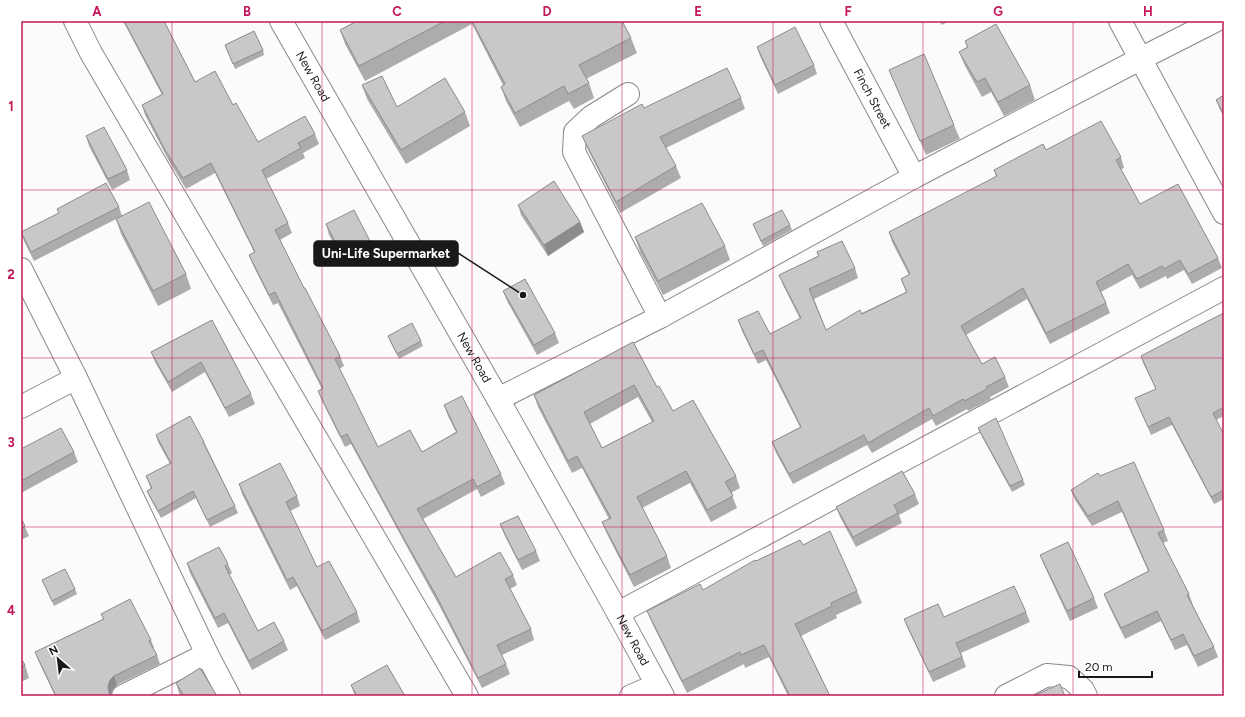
<svg xmlns="http://www.w3.org/2000/svg" width="1245" height="717" font-family="Figtree,sans-serif">
<style>
.lines{fill:none;stroke-linecap:round;stroke-linejoin:round}
.minor-casing{stroke:#8b878a;stroke-width:24}
.minor{stroke:#fff;stroke-width:22}
.wall{fill:#aeabad;fill-rule:evenodd}
.shaded-wall{fill:#8d8b8d}
.building{fill:#cac7c9;stroke:#8d8b8d;fill-rule:evenodd}
.grid{fill:none;stroke:#c2185b;stroke-width:1;stroke-opacity:0.55}
.labels{text-anchor:middle;dominant-baseline:central;stroke-width:3;stroke-linejoin:round;paint-order:stroke}
.street-label{font-size:12px;fill:#1a1819;stroke:#fff}
.leader{fill:none;stroke:#1a1819;stroke-width:1.5}
.callout-dot{fill:#1a1819;stroke:#fff;stroke-width:1.5}
.callout{fill:#1a1819;stroke:#1a1819;stroke-width:1.5}
.callout-label{font-size:13px;text-anchor:middle;font-weight:bold;fill:#fff}
.neatline{fill:none;stroke:#c2185b;stroke-width:1.5}
.grid-label{font-size:13px;text-anchor:middle;font-weight:bold;fill:#c2185b}
</style>
<rect width="100%" height="100%" fill="#fdfafc"/>
<g class="lines">
<defs>
<g id="minor">
<path d="M 75,21 L 91,53 L 467,696"/>
<path id="s1" d="M 281,21 L 498,399 L 618,613 L 663,696"/>
<path id="s2" d="M 831,21 L 914,177"/>
<path d="M 1120,21 L 1224,213"/>
<path d="M 628,94 L 591,117 L 575,132 L 574,152 L 660,317"/>
<path d="M 21,269 L 76,378 L 207,654 L 229,696"/>
<path d="M 498,399 L 660,317 L 914,177 L 1140,59 L 1215,21"/>
<path d="M 21,407 L 76,378"/>
<path d="M 618,613 L 1224,288"/>
<path d="M 123,696 L 207,654"/>
<path d="M 631,696 L 657,685"/>
<path d="M 1006,696 L 1047,675 L 1069,677 L 1083,690 L 1086,696"/>
</g>
</defs>
<use href="#minor" class="minor-casing"/>
<use href="#minor" class="minor"/>
</g>
<path class="wall" d="M 123,21 L 164,21 L 195,82 L 233,105 L 258,142 L 315,134 L 319,144 L 303,153 L 305,158 L 266,179 L 288,223 L 292,233 L 280,240 L 304,288 L 340,356 L 344,366 L 339,369 L 378,447 L 422,452 L 456,432 L 448,416 L 444,405 L 501,474 L 505,484 L 481,497 L 477,489 L 423,519 L 456,577 L 513,575 L 517,585 L 510,589 L 531,629 L 534,640 L 502,655 L 506,664 L 510,674 L 482,688 L 440,607 L 407,547 L 351,444 L 345,447 L 322,401 L 318,391 L 322,389 L 278,303 L 273,305 L 253,265 L 249,255 L 254,252 L 215,173 L 186,189 L 169,161 L 145,115 L 142,105 L 162,95 Z
M 357,21 L 624,21 L 623,22 L 631,38 L 637,53 L 586,79 L 589,83 L 594,98 L 574,109 L 569,101 L 520,127 L 506,101 L 501,87 L 503,85 L 472,24 L 365,81 L 345,44 L 340,30 Z
M 939,21 L 949,21 L 942,25 Z
M 965,41 L 1030,85 L 1035,100 L 1004,116 L 991,92 L 982,97 L 965,66 L 959,52 L 967,47 Z
M 225,45 L 263,50 L 264,55 L 235,69 Z
M 757,47 L 814,65 L 817,74 L 778,94 L 760,56 Z
M 889,70 L 954,125 L 960,139 L 926,155 L 895,84 Z
M 362,85 L 397,107 L 465,112 L 470,126 L 406,164 L 367,99 Z
M 1224,95 L 1224,117 L 1220,110 L 1216,100 Z
M 741,98 L 745,109 L 666,148 L 676,166 L 681,178 L 620,213 L 587,148 L 582,136 L 644,108 Z
M 86,136 L 127,170 L 130,180 L 112,190 L 89,146 Z
M 1046,150 L 1121,157 L 1124,168 L 1121,169 L 1140,204 L 1218,258 L 1222,268 L 1192,284 L 1184,270 L 1167,279 L 1166,276 L 1140,289 L 1132,275 L 1101,292 L 1106,303 L 1110,313 L 1050,344 L 1027,299 L 966,335 L 982,364 L 1005,377 L 1009,387 L 990,397 L 991,399 L 968,411 L 967,409 L 936,426 L 932,419 L 872,453 L 867,445 L 793,484 L 776,453 L 772,442 L 800,427 L 766,360 L 758,364 L 742,331 L 738,320 L 770,334 L 800,319 L 783,285 L 779,275 L 818,256 L 817,252 L 855,268 L 858,278 L 814,299 L 826,330 L 906,292 L 901,279 L 909,275 L 892,242 L 889,232 L 996,177 L 994,170 Z
M 518,205 L 580,222 L 584,232 L 548,256 L 521,215 Z
M 119,207 L 122,216 L 34,261 L 24,241 L 21,232 L 59,213 L 57,209 Z
M 116,219 L 186,274 L 191,289 L 158,306 L 121,234 Z
M 326,224 L 370,241 L 373,251 L 346,265 L 329,235 Z
M 753,224 L 790,225 L 792,230 L 763,246 Z
M 635,237 L 725,246 L 730,260 L 663,295 L 640,252 Z
M 503,291 L 555,333 L 559,343 L 537,355 L 507,301 Z
M 1224,313 L 1224,416 L 1216,420 L 1224,435 L 1224,499 L 1214,504 L 1172,425 L 1151,435 L 1135,398 L 1156,389 L 1143,363 L 1141,356 L 1210,320 Z
M 212,320 L 251,394 L 255,404 L 229,417 L 205,372 L 172,392 L 155,362 L 151,352 Z
M 388,336 L 421,341 L 423,346 L 399,359 L 390,341 Z
M 633,342 L 657,387 L 673,411 L 736,476 L 740,488 L 731,493 L 737,508 L 711,522 L 690,483 L 642,508 L 667,556 L 671,568 L 634,587 L 607,534 L 602,522 L 609,519 L 582,468 L 572,473 L 538,407 L 534,395 ZM 638,397 L 652,422 L 602,448 L 590,424 Z
M 978,428 L 1023,480 L 1025,485 L 1012,492 L 980,433 Z
M 156,435 L 204,442 L 207,448 L 235,506 L 238,513 L 210,527 L 196,498 L 161,518 L 150,498 L 147,491 L 151,489 L 146,476 L 170,464 L 158,442 Z
M 21,449 L 74,452 L 78,462 L 21,493 Z
M 1100,476 L 1164,530 L 1168,541 L 1163,543 L 1189,594 L 1193,605 L 1192,605 L 1214,647 L 1218,657 L 1198,667 L 1187,645 L 1175,650 L 1161,621 L 1125,639 L 1108,604 L 1104,594 L 1148,571 L 1122,512 L 1092,526 L 1075,500 L 1071,490 Z
M 239,484 L 297,496 L 300,506 L 290,511 L 317,567 L 357,612 L 360,622 L 325,640 L 297,586 L 290,590 L 242,494 Z
M 915,494 L 919,504 L 899,515 L 902,523 L 856,547 L 840,517 L 836,507 Z
M 21,518 L 29,536 L 21,540 Z
M 500,524 L 536,551 L 540,561 L 522,570 L 504,534 Z
M 803,545 L 857,591 L 862,603 L 836,615 L 837,618 L 801,636 L 830,696 L 788,696 L 769,657 L 745,668 L 744,664 L 687,693 L 652,623 L 647,611 L 703,590 L 756,561 Z
M 1040,555 L 1094,598 L 1098,608 L 1070,621 L 1044,565 Z
M 187,563 L 228,564 L 232,573 L 229,575 L 258,631 L 284,641 L 288,650 L 252,670 L 228,623 L 218,628 L 190,573 Z
M 42,580 L 75,589 L 77,594 L 54,606 Z
M 1026,612 L 1030,622 L 961,653 L 966,667 L 933,682 L 908,629 L 904,619 Z
M 101,614 L 151,640 L 154,648 L 153,649 L 157,655 L 160,664 L 117,685 L 113,689 L 111,695 L 111,696 L 55,696 L 38,660 L 35,652 L 103,619 Z
M 21,658 L 25,665 L 29,678 L 21,682 Z
M 200,668 L 217,696 L 181,696 L 179,693 L 176,683 Z
M 351,685 L 405,696 L 355,696 Z"/>
<path class="shaded-wall" d="M 580,222 L 584,232 L 548,256 L 544,245 Z
M 114,676 L 117,685 L 113,689 L 111,695 L 109,693 L 108,686 L 110,680 Z"/>
<path class="building" d="M 124,21 L 164,21 L 195,82 L 215,71 L 233,105 L 236,103 L 258,142 L 305,116 L 315,134 L 298,143 L 301,148 L 262,170 L 288,223 L 275,230 L 304,288 L 305,288 L 340,356 L 335,359 L 378,447 L 410,430 L 422,452 L 457,432 L 444,405 L 462,396 L 501,474 L 477,487 L 473,479 L 417,509 L 456,577 L 500,552 L 513,575 L 505,579 L 531,629 L 497,645 L 506,664 L 478,678 L 437,597 L 403,537 L 347,434 L 341,437 L 318,391 L 323,388 L 275,292 L 269,295 L 249,255 L 255,252 L 211,163 L 183,178 L 165,150 L 142,105 L 163,94 Z
M 357,21 L 445,21 L 359,66 L 340,30 Z
M 472,21 L 622,21 L 631,38 L 579,65 L 589,83 L 568,94 L 564,86 L 515,113 L 501,87 L 505,84 Z
M 996,24 L 1030,85 L 998,102 L 985,78 L 977,82 L 959,52 L 968,47 L 965,41 Z
M 795,27 L 814,65 L 775,85 L 757,47 Z
M 254,31 L 263,50 L 233,64 L 225,45 Z
M 924,54 L 954,125 L 920,141 L 889,70 Z
M 727,68 L 741,98 L 660,137 L 676,166 L 616,202 L 582,136 L 642,104 L 644,108 Z
M 382,76 L 397,107 L 445,78 L 465,112 L 401,150 L 362,85 Z
M 1224,95 L 1224,114 L 1216,100 Z
M 1101,121 L 1121,157 L 1116,160 L 1140,204 L 1178,184 L 1218,258 L 1188,274 L 1180,260 L 1164,269 L 1162,266 L 1137,279 L 1128,264 L 1096,282 L 1106,303 L 1046,333 L 1023,288 L 961,326 L 982,364 L 995,357 L 1005,377 L 986,387 L 987,389 L 964,401 L 963,399 L 933,416 L 929,408 L 868,443 L 864,435 L 789,474 L 772,442 L 801,427 L 763,350 L 754,354 L 738,320 L 758,311 L 770,334 L 801,318 L 779,275 L 819,256 L 817,252 L 842,241 L 855,268 L 809,289 L 826,330 L 860,310 L 862,314 L 907,292 L 901,279 L 910,274 L 889,232 L 997,176 L 994,170 L 1043,144 L 1046,150 Z
M 104,127 L 127,170 L 108,179 L 86,136 Z
M 554,181 L 580,222 L 544,245 L 518,205 Z
M 106,183 L 119,207 L 31,252 L 21,232 L 59,213 L 57,209 Z
M 149,202 L 186,274 L 153,291 L 116,219 Z
M 702,203 L 725,246 L 658,281 L 635,237 Z
M 354,210 L 370,241 L 342,255 L 326,224 Z
M 782,210 L 790,225 L 761,241 L 753,224 Z
M 525,279 L 555,333 L 534,345 L 503,291 Z
M 1224,313 L 1224,407 L 1213,413 L 1224,435 L 1224,490 L 1211,497 L 1169,417 L 1148,427 L 1135,398 L 1156,389 L 1141,356 L 1210,320 Z
M 212,320 L 251,394 L 225,408 L 201,362 L 168,382 L 151,352 Z
M 412,323 L 421,341 L 397,354 L 388,336 Z
M 633,342 L 657,387 L 659,386 L 673,411 L 693,400 L 736,476 L 725,482 L 733,496 L 707,510 L 686,471 L 637,497 L 667,556 L 630,575 L 602,522 L 611,518 L 577,456 L 568,461 L 534,395 ZM 634,385 L 654,421 L 602,448 L 584,412 Z
M 190,416 L 204,442 L 203,442 L 235,506 L 207,520 L 193,491 L 158,511 L 147,491 L 152,488 L 146,476 L 171,463 L 156,435 Z
M 996,418 L 1023,480 L 1010,486 L 978,428 Z
M 61,428 L 74,452 L 21,481 L 21,449 Z
M 1134,462 L 1164,530 L 1158,533 L 1189,594 L 1187,595 L 1214,647 L 1194,656 L 1183,634 L 1171,640 L 1157,611 L 1121,628 L 1104,594 L 1149,571 L 1118,501 L 1088,516 L 1071,490 L 1098,473 L 1100,476 Z
M 280,463 L 297,496 L 286,502 L 317,567 L 329,561 L 357,612 L 322,631 L 293,577 L 287,580 L 239,484 Z
M 902,471 L 915,494 L 894,505 L 898,513 L 853,537 L 836,507 Z
M 518,516 L 536,551 L 518,560 L 500,524 Z
M 21,518 L 25,526 L 21,528 Z
M 830,531 L 857,591 L 831,603 L 832,606 L 795,624 L 830,696 L 790,696 L 764,645 L 741,655 L 740,652 L 682,681 L 647,611 L 700,584 L 703,590 L 755,560 L 756,561 L 800,540 L 803,545 Z
M 1068,542 L 1094,598 L 1067,611 L 1040,555 Z
M 219,547 L 228,564 L 225,566 L 258,631 L 274,622 L 284,641 L 249,661 L 224,613 L 215,618 L 187,563 Z
M 65,569 L 75,589 L 52,601 L 42,580 Z
M 1014,586 L 1026,612 L 956,643 L 962,657 L 929,672 L 904,619 L 938,604 L 944,617 Z
M 130,599 L 151,640 L 149,641 L 157,655 L 114,676 L 110,680 L 108,686 L 109,693 L 111,696 L 56,696 L 35,652 L 104,619 L 101,614 Z
M 21,658 L 25,665 L 21,667 Z
M 387,665 L 405,696 L 357,696 L 351,685 Z
M 200,668 L 217,696 L 184,696 L 176,683 Z
M 1060,684 L 1065,696 L 1033,696 Z"/>
<path class="grid" d="M 172,21 L 172,696M 322,21 L 322,696M 472,21 L 472,696M 622,21 L 622,696M 773,21 L 773,696M 923,21 L 923,696M 1073,21 L 1073,696M 21,190 L 1224,190M 21,358 L 1224,358M 21,527 L 1224,527"/>
<g class="labels">
<g class="street-label">
<text stroke="none"><textPath href="#s1" startOffset="64">New Road</textPath></text>
<text stroke="none"><textPath href="#s2" startOffset="88">Finch Street</textPath></text>
<text stroke="none"><textPath href="#s1" startOffset="388">New Road</textPath></text>
<text stroke="none"><textPath href="#s1" startOffset="712">New Road</textPath></text>
</g>
</g>
<path class="leader" d="M523 295L458 253"/>
<circle class="callout-dot" cx="523" cy="295" r="4"/>
<rect class="callout" x="314" y="241" width="144" height="25" rx="4"/>
<g class="callout-label">
<text x="386" y="258">Uni-Life Supermarket</text>
</g>
<rect width="1245" height="717" fill="none" stroke="#ffffff" stroke-width="44"/>
<g transform="translate(58 659) rotate(332)" stroke="#ffffff" stroke-width="3" paint-order="stroke">
<path d="M0-3L7 15L0 10L-7 15Z" fill="#1a1819"/>
<text y="-6" font-size="11" font-weight="bold" text-anchor="middle" fill="#1a1819">N</text>
</g>
<path d="M1079 671v6h73v-6" fill="none" stroke="#1a1819" stroke-width="2"/>
<text x="1085" y="671" font-size="12" fill="#1a1819" stroke="#ffffff" stroke-width="3" paint-order="stroke">20 m</text>
<rect x="22" y="22" width="1201" height="673" class="neatline"/>
<g class="grid-label">
<text x="97" y="16">A</text>
<text x="247" y="16">B</text>
<text x="397" y="16">C</text>
<text x="547" y="16">D</text>
<text x="698" y="16">E</text>
<text x="848" y="16">F</text>
<text x="998" y="16">G</text>
<text x="1148" y="16">H</text>
<text x="11" y="111">1</text>
<text x="11" y="279">2</text>
<text x="11" y="447">3</text>
<text x="11" y="615">4</text>
</g>
</svg>
